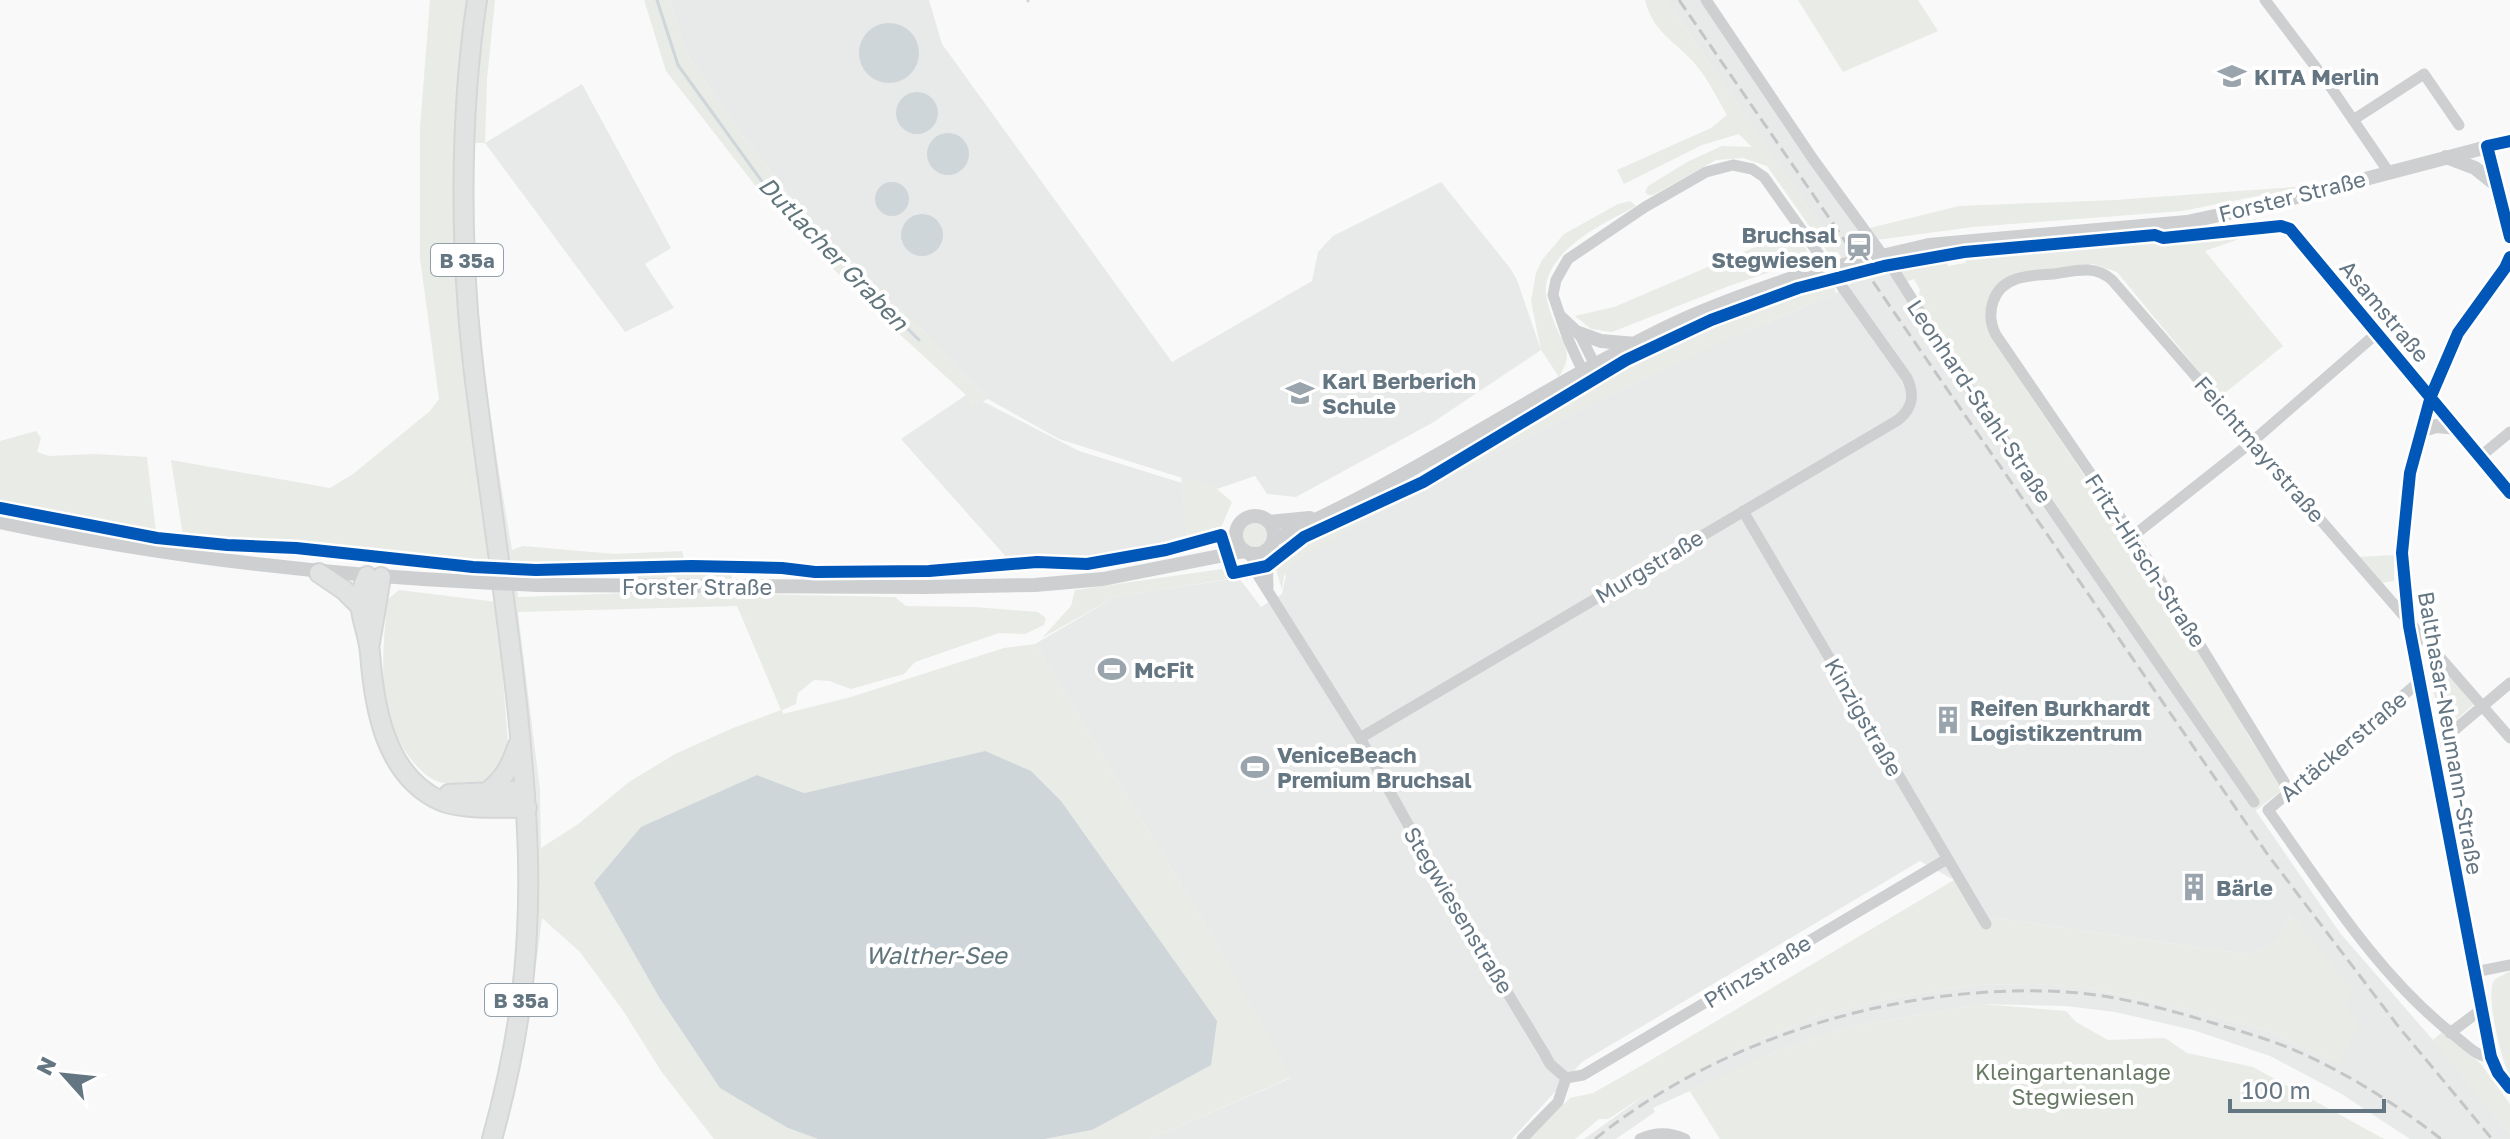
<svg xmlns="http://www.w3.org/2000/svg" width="2510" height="1139" font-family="'Golos Text',sans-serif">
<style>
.built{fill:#e8e9e9}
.green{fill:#e8ebe6;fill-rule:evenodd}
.water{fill:#ced6d9}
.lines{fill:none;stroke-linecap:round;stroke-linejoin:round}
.stream{stroke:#ced6d9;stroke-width:3}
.primary-casing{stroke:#d5d6d7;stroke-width:22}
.minor{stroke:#cecfd0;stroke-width:11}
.tertiary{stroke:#cecfd0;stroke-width:14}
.primary{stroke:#e1e2e2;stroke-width:18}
.rail{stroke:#c3c5c6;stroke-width:3;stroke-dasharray:12 6;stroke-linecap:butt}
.tertiary-bridge{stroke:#cecfd0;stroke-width:14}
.cycleway-casing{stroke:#fff;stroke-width:17}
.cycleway{stroke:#0057b8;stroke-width:12}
.labels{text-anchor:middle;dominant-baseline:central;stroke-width:8;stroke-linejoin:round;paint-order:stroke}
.shield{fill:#fff;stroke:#939fa8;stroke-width:2}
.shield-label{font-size:20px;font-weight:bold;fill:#657683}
.poi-label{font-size:22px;font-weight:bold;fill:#657683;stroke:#fff;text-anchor:start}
.street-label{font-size:22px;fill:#657683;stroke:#fff}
.park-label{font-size:22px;fill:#687a64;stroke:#fff}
.water-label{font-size:24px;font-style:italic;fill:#60757c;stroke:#fff}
</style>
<rect width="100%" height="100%" fill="#f9f9f9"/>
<path class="built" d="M 669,0 L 929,0 L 942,44 L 1172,362 L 1312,281 L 1318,252 L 1333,236 L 1441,182 L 1510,268 L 1517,280 L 1541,350 L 1432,423 L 1296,497 L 1267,494 L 1255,476 L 1217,489 L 1059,439 L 988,399 L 924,332 L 820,233 L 742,136 L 686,53 Z
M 1666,0 L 1700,0 L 1887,268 L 1920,318 L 1921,325 L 2340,933 L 2440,1048 L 2510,1134 L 2510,1139 L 2410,1139 L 2340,1093 L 2270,1056 L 2193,1030 L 2115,1012 L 2066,1006 L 1983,1004 L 1849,1027 L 1774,1052 L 1653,1108 L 1655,1112 L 1616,1139 L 1584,1139 L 1644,1096 L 1647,1099 L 1731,1052 L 1817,1016 L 1898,997 L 1976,985 L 2033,984 L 2083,987 L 2179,1007 L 2268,1031 L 2338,1063 L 2345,1004 L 2291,914 L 2276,942 L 2251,955 L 1976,915 L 1954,880 L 1920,861 L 1582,1062 L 1512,1139 L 1150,1139 L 1291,1078 L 1206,926 L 1035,644 L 1115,597 L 1172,588 L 1239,578 L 1261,607 L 1282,594 L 1288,566 L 1340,533 L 1617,391 L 1693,354 L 1836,293 L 1855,281 L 1838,252 Z
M 582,84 L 671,248 L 645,264 L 674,308 L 625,332 L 485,143 Z
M 966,395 L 973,406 L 982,401 L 1079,451 L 1182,483 L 1187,541 L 1092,560 L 1008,559 L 901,439 Z"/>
<path class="green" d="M 430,0 L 469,0 L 458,256 L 470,420 L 489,557 L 484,561 L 183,536 L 171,460 L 330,488 L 353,474 L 430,411 L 439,399 L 420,258 L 420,128 Z
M 483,0 L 495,0 L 487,79 L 485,143 L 475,143 C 468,280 489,415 512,550 L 523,546 L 614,554 L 682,551 L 686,564 L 717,569 L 733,569 L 731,580 L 633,579 L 633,565 L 515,562 L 518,597 L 657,592 L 895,597 L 906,606 L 974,607 L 1038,612 L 1046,618 L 1044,625 L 1025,634 L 999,633 L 915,662 L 904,674 L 851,689 L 829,681 L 814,680 L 798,693 L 796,704 L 782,710 L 783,714 L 851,697 L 1004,648 L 1035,644 L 1206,926 L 1292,1077 L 1150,1139 L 1045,1139 L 1092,1130 L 985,751 L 804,793 L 757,775 L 788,1128 L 818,1139 L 714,1139 L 661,1071 L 624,1012 L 580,952 L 542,918 C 533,992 523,1067 502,1139 L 498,1139 L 529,990 L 535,949 L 536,821 L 526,717 L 473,312 L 471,142 ZM 737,606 L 781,710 L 733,728 L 675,754 L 629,782 L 577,825 L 541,848 L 540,790 L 518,612 Z
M 644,0 L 669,0 L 686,53 L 742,136 L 820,233 L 924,332 L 988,399 L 973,406 L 966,395 L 870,307 L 761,193 L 666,71 Z
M 1645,0 L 1666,0 L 1838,252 L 1829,254 L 1767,166 L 1743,158 L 1716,160 L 1653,195 L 1648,195 L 1645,192 L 1648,186 L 1687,162 L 1722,146 L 1752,147 L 1739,134 L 1702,145 L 1624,184 L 1617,170 L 1711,128 L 1727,115 C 1718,100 1710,83 1700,70 C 1682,45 1653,35 1645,0 Z
M 1798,0 L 1918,0 L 1938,31 L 1843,72 Z
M 2308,186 L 2182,211 L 1973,227 L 1876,240 L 1866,229 L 1959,206 L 2115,200 Z
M 1630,201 L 1636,206 C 1605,223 1553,246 1546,285 C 1544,296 1552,317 1556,327 C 1566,350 1573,353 1559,377 L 1541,350 L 1531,301 L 1536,273 L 1542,260 L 1564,234 L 1618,204 Z
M 2256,219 L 2253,234 L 2205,251 L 2283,346 L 2220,397 L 2117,272 L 2093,264 L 2024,273 L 1990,297 L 1985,313 L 1992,338 L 2145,566 L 2225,691 L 2249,737 L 2284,789 L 2255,811 L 1931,325 L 1918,300 L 1920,290 L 1914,279 L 1906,282 L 1896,267 L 1945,259 L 1948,266 L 1965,263 L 1966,260 L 2067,250 L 2145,239 L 2183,239 Z
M 1795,230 L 1811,258 L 1729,286 L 1612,332 L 1591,329 L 1575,316 L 1614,307 Z
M 1832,281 L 1836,293 C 1720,341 1608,396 1496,453 C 1426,489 1355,524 1288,566 L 1290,571 L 1284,576 L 1282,590 L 1275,566 L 1296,548 L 1338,524 L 1422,486 L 1599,383 L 1707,324 Z
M 36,431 L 41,438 L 37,452 L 49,456 L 95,454 L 147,457 L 156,532 L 63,517 L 0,503 L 0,441 Z
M 1181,477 L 1217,489 L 1232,502 L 1219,532 L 1187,541 Z
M1243 535a12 12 0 1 1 24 0a12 12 0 1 1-24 0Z
M 2394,555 L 2394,581 L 2380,583 L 2357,557 Z
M 1222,569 L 1229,579 L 1115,597 L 1042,638 L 1071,606 L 1075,590 Z
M 399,590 L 497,602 L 508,743 C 502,771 488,786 458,785 C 448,784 438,783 429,777 C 414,766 403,750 395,733 C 377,691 384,645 387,600 Z
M 2429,652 L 2474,704 L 2442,733 L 2426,656 Z
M 1954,880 L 1976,915 L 2251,955 L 2276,942 L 2291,914 L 2353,991 L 2345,1004 L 2359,1026 L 2338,1063 L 2268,1031 L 2179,1007 L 2083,987 L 2033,984 L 1976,985 L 1898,997 L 1817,1016 L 1731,1052 L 1647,1100 L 1644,1096 L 1608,1119 L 1599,1119 L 1575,1139 L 1529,1139 L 1570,1098 L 1593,1093 L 1639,1067 Z
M 2510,971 L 2510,1076 C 2502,1063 2485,994 2494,981 C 2498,976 2505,975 2510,971 Z
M 1983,1004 L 2066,1011 L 2076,1022 L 2108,1040 L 2165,1038 L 2187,1053 L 2253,1067 L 2384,1139 L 1720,1139 L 1689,1090 L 1774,1052 L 1849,1027 Z
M 2443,1031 L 2481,1064 L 2510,1104 L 2510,1134 L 2433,1040 Z"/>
<path class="water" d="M859 53a30 30 0 1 1 60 0a30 30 0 1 1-60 0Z
M896 113a21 21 0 1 1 42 0a21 21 0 1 1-42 0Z
M927 154a21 21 0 1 1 42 0a21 21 0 1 1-42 0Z
M875 199a17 17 0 1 1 34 0a17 17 0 1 1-34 0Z
M901 235a21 21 0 1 1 42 0a21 21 0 1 1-42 0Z
M 985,751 L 1031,771 L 1061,801 L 1217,1021 L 1211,1065 L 1092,1130 L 1045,1139 L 818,1139 L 788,1128 L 720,1088 L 659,997 L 594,883 L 641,827 L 757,775 L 804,793 Z"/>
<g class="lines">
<path class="stream" d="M 657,0 L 678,65 L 766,187 L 919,340
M 1028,0 L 1028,1"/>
<defs>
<path id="primary" d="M 477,0 C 459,118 460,255 474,373 C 488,487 506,600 518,714 C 525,787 531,859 527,931 C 524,1002 511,1071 492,1139
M 319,573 L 344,590 L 359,605
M 367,576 C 352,608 367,622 370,653 C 374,707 385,776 441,801 C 462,810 503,807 527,808
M 370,643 L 381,577
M 488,791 C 505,779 511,764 518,745
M 449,794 L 513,791 L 525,794"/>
</defs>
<use href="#primary" class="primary-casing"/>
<path class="minor" d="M 1706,0 L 1813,159 L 1895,272 L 1961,377 L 2254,802
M 2265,0 L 2330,86 L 2388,171
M 2353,120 L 2424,74 L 2459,125
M 2290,229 L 2510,493
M 1562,317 L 1579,333 L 1595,365
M 2481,456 L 2510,432
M 1743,511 L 1986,924
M 2133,536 L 2253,441 L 2376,334
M 1267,550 L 1268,588
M 1250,553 L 1259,577 L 1360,738 L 1435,873 L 1544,1053 L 1550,1064 L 1566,1078
M 2419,682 L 2268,810 C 2325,890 2380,979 2460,1040 C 2470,1048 2478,1057 2491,1057
M 1360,738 L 1898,420 C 1913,408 1915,395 1907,378 L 1764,177 L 1752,169 L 1733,165 L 1706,172 L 1645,207 L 1568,259 L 1556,280 L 1553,295 L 1568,339 L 1583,372
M 2433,748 L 2510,683
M 2289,790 L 2133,536 L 1996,335 C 1985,314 1992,287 2016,279 C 2028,275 2041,275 2053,274 C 2075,271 2094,264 2112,280 L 2510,738
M 2475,972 L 2510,965
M 2450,1033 L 2482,1009
M 1566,1078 L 1583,1075 L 1947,859
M 1522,1139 L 1558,1102 L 1566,1078
M 1640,1139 C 1655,1132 1670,1132 1685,1139"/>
<path class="tertiary" d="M 2487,146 L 2510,237
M 2446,157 L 2475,168 L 2495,184
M 1929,245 L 2187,222 L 2266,205 L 2510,141
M 2510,257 L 2505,268 L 2458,333 L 2431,396 L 2410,473 L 2402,553 L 2409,626 L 2491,1057 L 2498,1073 L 2510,1088
M 1579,333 L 1601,341 L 1636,344
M 2420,431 L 2436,426 L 2458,428
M1236 535a19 19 0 1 1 38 0a19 19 0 1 1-38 0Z
M 0,522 C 158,556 315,574 476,582
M 1269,522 L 1310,518
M 1274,539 C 1412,479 1534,392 1669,326 C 1713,305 1759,289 1805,274
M 538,585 L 925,587 L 1035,585 L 1103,579 L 1245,551"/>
<use href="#primary" class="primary"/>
<path class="rail" d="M 1679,0 L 2268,855 L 2398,1026 L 2492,1139
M 1595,1139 C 1722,1036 1905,982 2067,992 C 2113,995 2159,1007 2203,1020 C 2236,1030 2270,1039 2301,1053 C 2350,1075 2399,1106 2441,1139"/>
<path class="tertiary-bridge" d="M 1805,274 L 1929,245
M 476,582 L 538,585"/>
<defs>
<path id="cycleway" d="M 2510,141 L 2487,146 L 2510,237
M 2510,257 L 2505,268 L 2458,333 L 2431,396 L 2410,473 L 2402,553 L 2409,626 L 2491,1057 L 2498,1073 L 2510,1088
M 0,508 L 157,538 L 227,545 L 296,548 L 473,567 L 536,570 L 692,566 L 782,568 L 815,572 L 929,571 L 1037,562 L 1087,564 L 1166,550 L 1221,535 L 1233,573 L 1267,566 L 1304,537 L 1423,482 L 1626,360 L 1711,320 L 1798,288 L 1884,266 L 1964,252 L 2155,235 L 2163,238 L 2281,226 L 2290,229 L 2510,493"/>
</defs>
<use href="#cycleway" class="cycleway-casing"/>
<use href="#cycleway" class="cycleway"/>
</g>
<defs>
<symbol id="school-bare" viewBox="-9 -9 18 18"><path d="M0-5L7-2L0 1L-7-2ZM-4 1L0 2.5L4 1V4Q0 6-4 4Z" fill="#99a4ac" stroke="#fff" stroke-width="2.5" paint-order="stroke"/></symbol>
<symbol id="station-bare" viewBox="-9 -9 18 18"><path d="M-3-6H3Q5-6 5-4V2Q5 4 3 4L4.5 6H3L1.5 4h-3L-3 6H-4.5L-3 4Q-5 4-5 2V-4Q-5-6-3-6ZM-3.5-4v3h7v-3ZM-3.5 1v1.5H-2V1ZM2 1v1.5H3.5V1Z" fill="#99a4ac" stroke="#fff" stroke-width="2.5" paint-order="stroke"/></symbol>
<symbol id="stadium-bare" viewBox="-9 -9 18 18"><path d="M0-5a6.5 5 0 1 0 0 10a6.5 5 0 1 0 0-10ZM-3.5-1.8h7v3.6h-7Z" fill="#99a4ac" stroke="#fff" stroke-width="2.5" paint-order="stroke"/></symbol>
<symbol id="building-bare" viewBox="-9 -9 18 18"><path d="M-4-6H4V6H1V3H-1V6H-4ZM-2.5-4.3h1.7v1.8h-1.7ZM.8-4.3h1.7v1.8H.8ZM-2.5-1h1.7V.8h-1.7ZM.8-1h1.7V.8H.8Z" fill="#99a4ac" stroke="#fff" stroke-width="2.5" paint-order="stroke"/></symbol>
</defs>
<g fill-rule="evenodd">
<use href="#school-bare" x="2212" y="56" width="40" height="40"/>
<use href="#station-bare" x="1839" y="227" width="40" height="40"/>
<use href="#school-bare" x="1280" y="373" width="40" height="40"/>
<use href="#stadium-bare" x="1092" y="649" width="40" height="40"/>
<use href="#building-bare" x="1928" y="700" width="40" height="40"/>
<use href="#stadium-bare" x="1235" y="747" width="40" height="40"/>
<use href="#building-bare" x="2174" y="867" width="40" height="40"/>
</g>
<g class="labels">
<g class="shield">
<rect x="431" y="244" width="72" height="32" rx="6"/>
<rect x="485" y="984" width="72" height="32" rx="6"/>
</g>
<g class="shield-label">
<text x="467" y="260">B 35a</text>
<text x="521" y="1000">B 35a</text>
</g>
<g class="poi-label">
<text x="2254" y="76">KITA Merlin</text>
<text x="1837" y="234" text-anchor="end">Bruchsal<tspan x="1837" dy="25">Stegwiesen</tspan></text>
<text x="1322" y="380">Karl Berberich<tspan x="1322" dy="25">Schule</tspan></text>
<text x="1134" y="669">McFit</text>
<text x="1970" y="707">Reifen Burkhardt<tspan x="1970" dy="25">Logistikzentrum</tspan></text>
<text x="1277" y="754">VeniceBeach<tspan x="1277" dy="25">Premium Bruchsal</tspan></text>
<text x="2216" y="887">Bärle</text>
</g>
<g class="street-label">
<text transform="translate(2292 196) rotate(-14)">Forster Straße</text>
<text transform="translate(2385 311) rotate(50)">Asamstraße</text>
<text transform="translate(1980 401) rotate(56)">Leonhard-Stahl-Straße</text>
<text transform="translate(2260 449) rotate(49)">Feichtmayrstraße</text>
<text transform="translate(2146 560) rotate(57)">Fritz-Hirsch-Straße</text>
<text transform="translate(1649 566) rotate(-31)">Murgstraße</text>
<text x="697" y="586">Forster Straße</text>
<text transform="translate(1864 717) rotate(60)">Kinzigstraße</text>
<text transform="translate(2451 733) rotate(80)">Balthasar-Neumann-Straße</text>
<text transform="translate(2343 746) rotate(-40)">Artäckerstraße</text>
<text transform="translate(1459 910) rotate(59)">Stegwiesenstraße</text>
<text transform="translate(1757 971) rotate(-31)">Pfinzstraße</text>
</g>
<g class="park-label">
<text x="2073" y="1071">Kleingartenanlage<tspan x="2073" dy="25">Stegwiesen</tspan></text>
</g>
<g class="water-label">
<text transform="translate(834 253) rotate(46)">Dutlacher Graben</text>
<text x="936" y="954">Walther-See</text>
</g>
</g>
<g transform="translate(64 1075) rotate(297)" stroke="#ffffff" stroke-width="6" paint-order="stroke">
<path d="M0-6L14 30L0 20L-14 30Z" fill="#657683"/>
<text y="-12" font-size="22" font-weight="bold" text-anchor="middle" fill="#657683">N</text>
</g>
<path d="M2230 1099v12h154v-12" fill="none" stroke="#657683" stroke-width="4"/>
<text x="2242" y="1099" font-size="24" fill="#657683" stroke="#ffffff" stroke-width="6" paint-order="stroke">100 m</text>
</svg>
